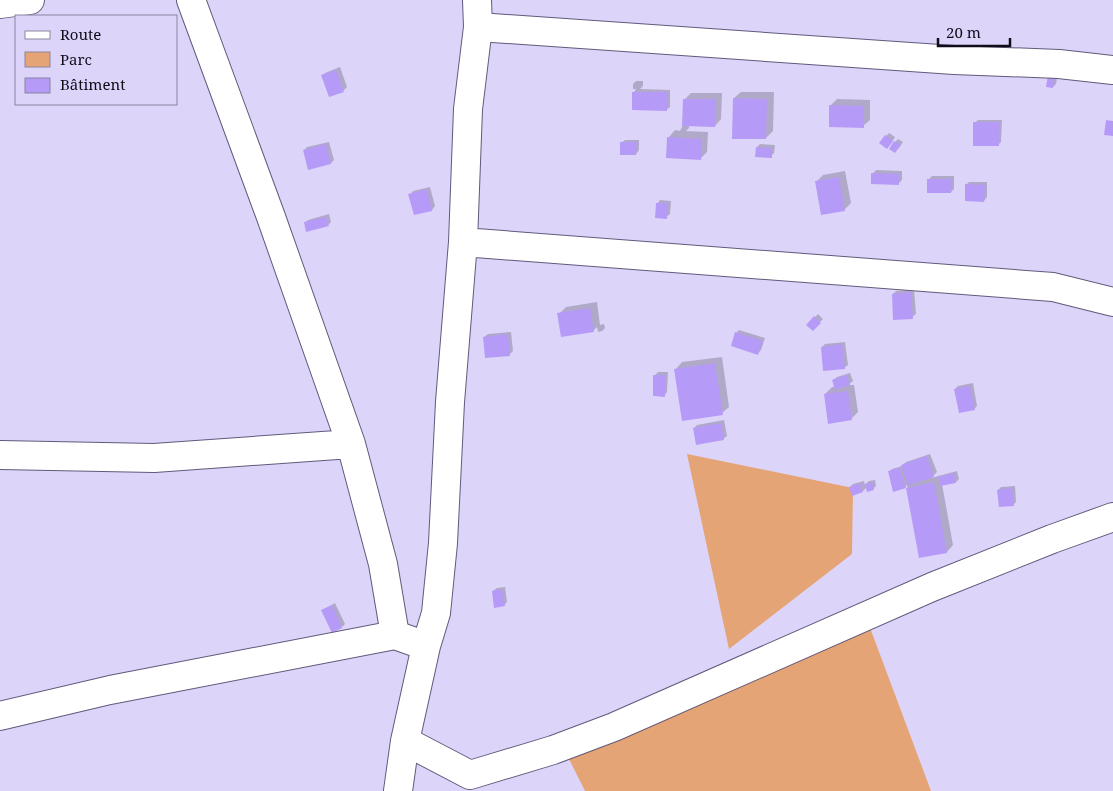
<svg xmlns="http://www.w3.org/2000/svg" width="1113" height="791" font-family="'Noto Serif',serif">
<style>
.green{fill:#e5a475}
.shadow{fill:#0003}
.building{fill:#b69af7}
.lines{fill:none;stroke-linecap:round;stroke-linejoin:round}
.minor-casing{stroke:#62597a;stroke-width:30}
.minor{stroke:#fff;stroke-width:28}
</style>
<rect width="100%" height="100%" fill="#ddd4fa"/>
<path class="green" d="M 687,454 L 853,488 L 852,554 L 729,649 Z
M 869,625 L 931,791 L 585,791 L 567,755 Z"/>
<path class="shadow" d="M 340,67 L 347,87 L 344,90 L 330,96 L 322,76 L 325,73 Z
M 1052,72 L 1058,73 L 1056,84 L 1053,87 Z
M 636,81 L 643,81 L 643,86 L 640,89 L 670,90 L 670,107 L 666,110 L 634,92 L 636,89 L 633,89 L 633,84 Z
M 741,92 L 774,92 L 773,131 L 766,138 L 734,98 Z
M 691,93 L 722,93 L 721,119 L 715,126 L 689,125 L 689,128 L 686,131 L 708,132 L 707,152 L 700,159 L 669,137 L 675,130 L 680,131 L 683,125 L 684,100 Z
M 837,99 L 870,100 L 870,120 L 863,126 L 830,106 Z
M 978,120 L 1002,120 L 1001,142 L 998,145 L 974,123 Z
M 889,133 L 895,137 L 890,145 L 886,136 Z
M 898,139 L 903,142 L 898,149 L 895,142 Z
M 625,140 L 639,140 L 639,150 L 636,154 L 621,143 Z
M 329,142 L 334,160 L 331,163 L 309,169 L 304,150 L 307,147 Z
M 760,144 L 775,145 L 774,153 L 771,156 L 757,147 Z
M 876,170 L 902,171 L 902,180 L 899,183 L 873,173 Z
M 845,171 L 851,203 L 844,210 L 816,182 L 823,175 Z
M 932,176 L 954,176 L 954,189 L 951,192 L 929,179 Z
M 969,182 L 987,182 L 987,197 L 984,201 L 966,185 Z
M 430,187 L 435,206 L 432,210 L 415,214 L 410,195 L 413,191 Z
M 660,200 L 671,201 L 670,214 L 666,217 L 657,204 Z
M 329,214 L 331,222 L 328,225 L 305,223 L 308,220 Z
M 914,290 L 916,314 L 912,317 L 893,294 L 896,291 Z
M 597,302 L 600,325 L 604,324 L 605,328 L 602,331 L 598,332 L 597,327 L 593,331 L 559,314 L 566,307 Z
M 818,314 L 823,319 L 813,329 L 808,324 Z
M 739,330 L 765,338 L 761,350 L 758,353 L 736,333 Z
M 511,332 L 513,351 L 510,354 L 484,337 L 488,334 Z
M 845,342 L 848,365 L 844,368 L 822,347 L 825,344 Z
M 722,357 L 729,407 L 722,413 L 676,369 L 682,362 Z
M 658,372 L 668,372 L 667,392 L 664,396 L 655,375 Z
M 850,373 L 853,381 L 848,385 L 854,385 L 858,412 L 851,419 L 825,394 L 832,387 L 836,387 L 833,380 L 837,377 Z
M 973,383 L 977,406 L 974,409 L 955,389 L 958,386 Z
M 724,420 L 727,436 L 723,439 L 694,428 L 697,425 Z
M 930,454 L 937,472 L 931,478 L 957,471 L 959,479 L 956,482 L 942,484 L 953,545 L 947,552 L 920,557 L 907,485 L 905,487 L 889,472 L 892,469 L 902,466 L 906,462 Z
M 875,480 L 876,486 L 873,489 L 867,487 L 863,491 L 850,487 L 853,484 L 864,481 L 865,485 L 869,481 Z
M 1015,486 L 1016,502 L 1013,505 L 998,490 L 1001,487 Z
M 505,587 L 507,602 L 504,605 L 493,591 L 497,588 Z
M 335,603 L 345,624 L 342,627 L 323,610 Z"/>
<path class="building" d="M 336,70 L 344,92 L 329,97 L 321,75 Z
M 1048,75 L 1055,76 L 1053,88 L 1046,87 Z
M 632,92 L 668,92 L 667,111 L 632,110 Z
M 733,98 L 767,99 L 766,139 L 732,139 Z
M 683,99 L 716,99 L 715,127 L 682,126 Z
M 829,105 L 864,106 L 864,128 L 829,127 Z
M 1106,120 L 1113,121 L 1113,136 L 1104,135 Z
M 973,122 L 999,122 L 999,146 L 973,146 Z
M 885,135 L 893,141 L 887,149 L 879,143 Z
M 667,137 L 702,139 L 701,160 L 666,158 Z
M 894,141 L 901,145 L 895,153 L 889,149 Z
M 620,142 L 637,142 L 636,155 L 620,155 Z
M 326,144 L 331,164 L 308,170 L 303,150 Z
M 756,147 L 772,148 L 772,158 L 755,157 Z
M 871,173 L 899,174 L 899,185 L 871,184 Z
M 839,177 L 845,211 L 821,215 L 815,181 Z
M 927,179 L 952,179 L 951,193 L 927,193 Z
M 965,184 L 985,185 L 984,202 L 965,201 Z
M 427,189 L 432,211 L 414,215 L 408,194 Z
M 656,203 L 668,203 L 667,219 L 655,218 Z
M 326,217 L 329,226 L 306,232 L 304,222 Z
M 911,292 L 913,319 L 893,320 L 892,294 Z
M 590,308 L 594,332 L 561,337 L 557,313 Z
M 814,316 L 821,323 L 813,331 L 806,325 Z
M 735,332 L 763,341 L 758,355 L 731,346 Z
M 508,334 L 510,356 L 485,358 L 483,337 Z
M 842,344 L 845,369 L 823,371 L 821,347 Z
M 715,363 L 723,415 L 682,421 L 674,369 Z
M 653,375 L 665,375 L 665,397 L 653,396 Z
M 847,375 L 850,385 L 835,390 L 832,380 Z
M 970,386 L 975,410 L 959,413 L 954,389 Z
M 848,391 L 852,420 L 828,424 L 824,394 Z
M 721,423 L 724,440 L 696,445 L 693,428 Z
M 927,456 L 934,477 L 908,485 L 901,465 Z
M 900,468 L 906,488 L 893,492 L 888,471 Z
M 954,473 L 956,483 L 940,486 L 938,477 Z
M 872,482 L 874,490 L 867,492 L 865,484 Z
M 934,482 L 947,553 L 919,558 L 906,488 Z
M 860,483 L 863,492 L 852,496 L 849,487 Z
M 1012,488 L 1014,506 L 999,507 L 997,490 Z
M 502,589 L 505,606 L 494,608 L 492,591 Z
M 332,605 L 342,628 L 332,633 L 321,610 Z"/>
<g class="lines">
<defs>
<path id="minor" d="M 191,0 L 271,217 L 351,444 L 383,564 L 395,635 L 426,646
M 0,4 L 30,0
M 478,27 L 954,60 L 1059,64 L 1113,70
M 463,242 L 1053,287 L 1113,302
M 0,455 L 154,458 L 351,444
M 0,716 L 110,690 L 395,635
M 405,741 L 470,775 L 553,750 L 614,727 L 932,587 L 1052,539 L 1113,517
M 398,791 L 405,741 L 426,646 L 436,613 L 443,543 L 450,402 L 463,242 L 468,109 L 478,27 L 477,0"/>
</defs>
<use href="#minor" class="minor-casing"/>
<use href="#minor" class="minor"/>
</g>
<rect x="15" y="15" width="162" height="90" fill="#ddd4fa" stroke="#8b84a0"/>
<rect x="25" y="31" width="25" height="8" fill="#ffffff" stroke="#8b84a0"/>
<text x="60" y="40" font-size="15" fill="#100c19">Route</text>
<rect x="25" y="52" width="25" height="15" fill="#e5a475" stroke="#8b84a0"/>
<text x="60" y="65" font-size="15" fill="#100c19">Parc</text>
<rect x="25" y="78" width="25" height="15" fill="#b69af7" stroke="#8b84a0"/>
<text x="60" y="90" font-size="15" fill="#100c19">Bâtiment</text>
<path d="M938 38v8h72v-8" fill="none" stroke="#100c19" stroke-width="2.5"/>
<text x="946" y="38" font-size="15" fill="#100c19" stroke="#ddd4fa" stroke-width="4" paint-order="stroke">20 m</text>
</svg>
